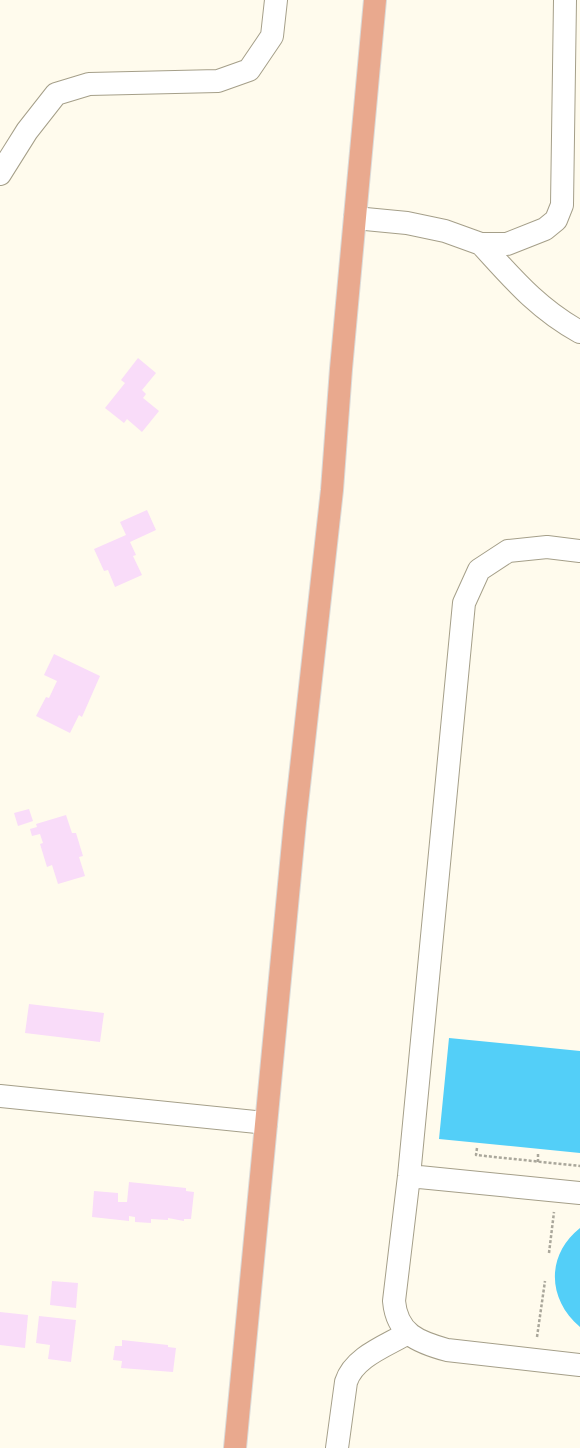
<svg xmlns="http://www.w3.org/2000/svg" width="580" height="1448" font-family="'PT Sans Narrow',sans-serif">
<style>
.water{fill:#53cff8}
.building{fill:#f9dcf9}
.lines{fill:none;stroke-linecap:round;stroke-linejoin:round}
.minor-casing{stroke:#a59f89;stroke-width:24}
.major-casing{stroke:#dbdbd9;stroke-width:24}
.path{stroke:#aaa79b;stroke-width:2.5;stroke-dasharray:3 2;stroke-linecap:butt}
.minor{stroke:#fff;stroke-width:22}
.major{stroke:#e9a98e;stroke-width:22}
</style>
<rect width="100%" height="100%" fill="#fffbed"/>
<path class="water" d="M 449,1038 L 580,1051 L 580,1153 L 439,1139 Z
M 580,1228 L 580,1327 C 547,1299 546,1255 580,1228 Z"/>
<path class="building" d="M 138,358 L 156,373 L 142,390 L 146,394 L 143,398 L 159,411 L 142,432 L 127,419 L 124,423 L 105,408 L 125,383 L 121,380 Z
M 147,510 L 156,530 L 130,542 L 136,555 L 133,556 L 142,575 L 115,587 L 108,570 L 104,571 L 94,549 L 126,535 L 120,522 Z
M 54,654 L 100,676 L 82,717 L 79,715 L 70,733 L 36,716 L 46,697 L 49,698 L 57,681 L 44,675 Z
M 29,809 L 33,821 L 18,826 L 14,813 Z
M 66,815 L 72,833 L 76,833 L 83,856 L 79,857 L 85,876 L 58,884 L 52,865 L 47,867 L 40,844 L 43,843 L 40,834 L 32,836 L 30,829 L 37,827 L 36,824 Z
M 29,1004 L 104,1013 L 100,1042 L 25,1033 Z
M 129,1182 L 186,1188 L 186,1191 L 194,1192 L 191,1219 L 184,1219 L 184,1221 L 168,1218 L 168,1220 L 151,1219 L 151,1223 L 135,1222 L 135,1217 L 129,1216 L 129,1221 L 92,1217 L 94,1191 L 118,1193 L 118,1202 L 127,1202 Z
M 52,1281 L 78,1283 L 76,1308 L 50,1305 Z
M 0,1312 L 28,1315 L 25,1348 L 0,1345 Z
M 39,1316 L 76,1320 L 71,1362 L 48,1359 L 50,1345 L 36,1343 Z
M 122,1340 L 168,1345 L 168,1347 L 176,1348 L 173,1372 L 121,1368 L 122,1361 L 113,1360 L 115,1346 L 122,1346 Z"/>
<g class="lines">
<defs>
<path id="minor" d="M 0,174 L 27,131 L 56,94 L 89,84 L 218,81 L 249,70 L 272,36 L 276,0
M 355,218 L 407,223 L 445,231 L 481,244 L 507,244 L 545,229 L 556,220 L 562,205 L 565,0
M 481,244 C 513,279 538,309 580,332
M 580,551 L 547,547 L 508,551 L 479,570 L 464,603 L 409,1176 L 394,1301 C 397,1334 418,1342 447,1350 L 580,1365
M 0,1096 L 266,1123
M 409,1176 L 580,1193
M 337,1448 L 346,1382 C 354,1357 386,1346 408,1333"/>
<path id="major" d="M 235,1448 L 295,822 L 332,490 L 341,369 L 375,0"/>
</defs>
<use href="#minor" class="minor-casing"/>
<use href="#major" class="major-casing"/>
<path class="path" d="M 477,1148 L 476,1155 L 580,1166
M 538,1162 L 538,1154
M 549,1253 L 554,1212
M 537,1337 L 545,1281"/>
<use href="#minor" class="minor"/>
<use href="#major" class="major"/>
</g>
</svg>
